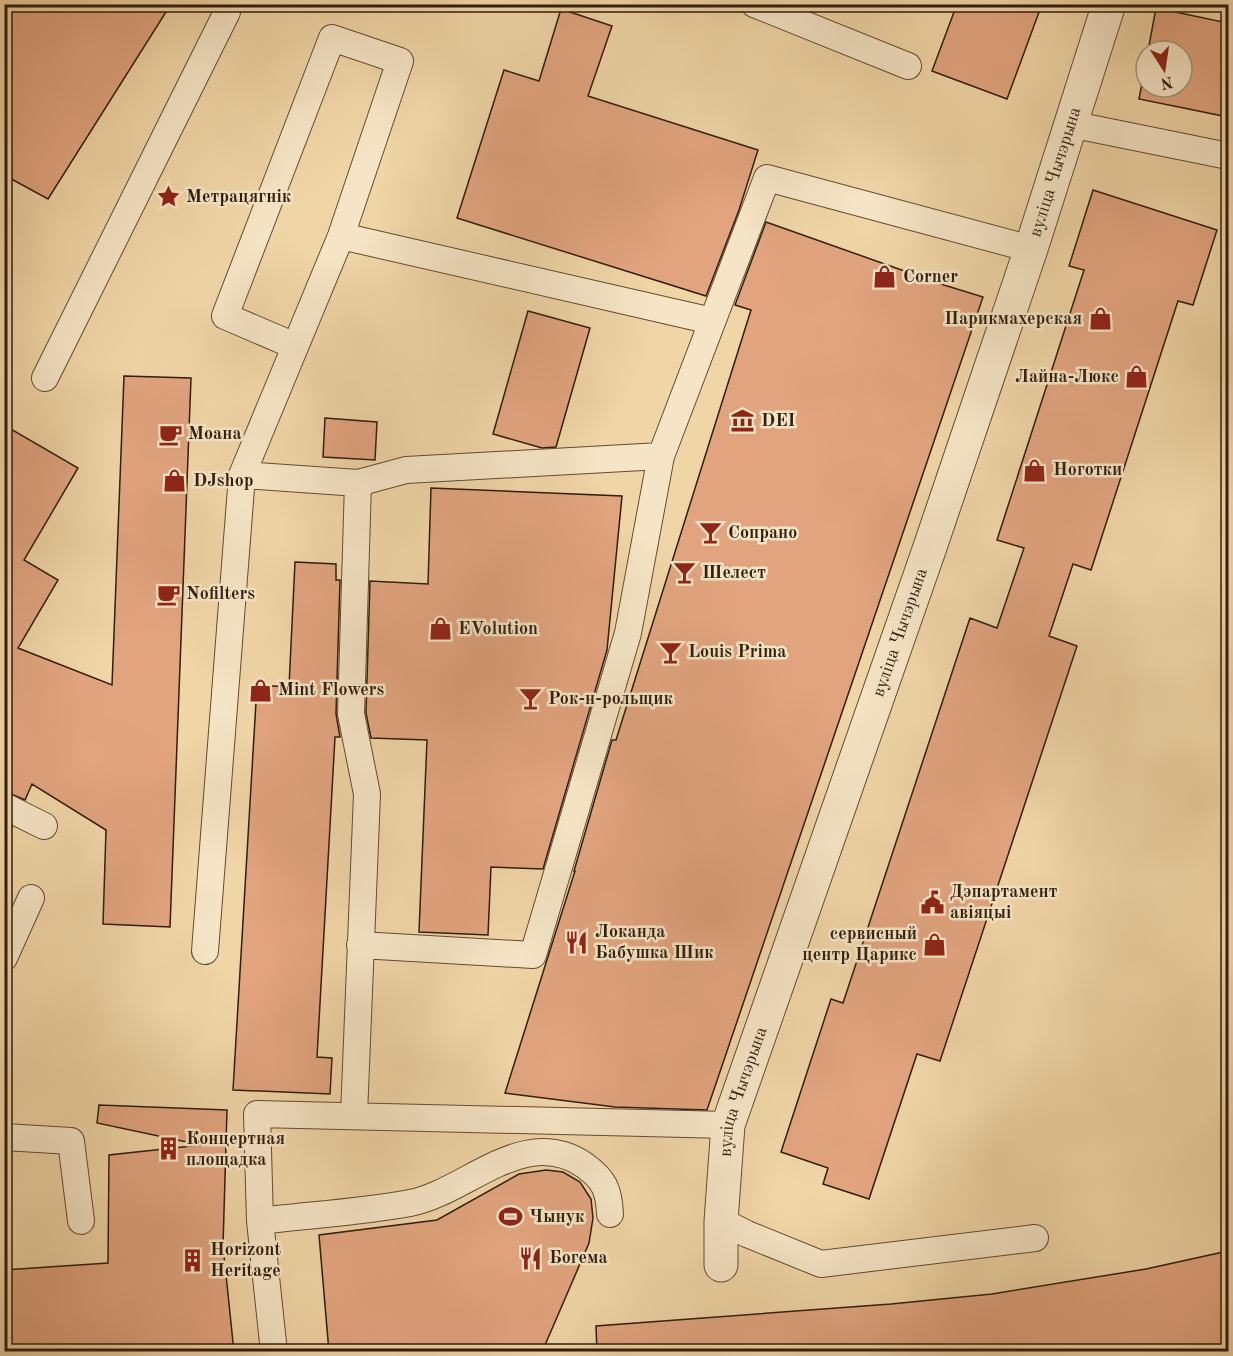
<svg xmlns="http://www.w3.org/2000/svg" width="1233" height="1356" font-family="'Old Standard TT',serif">
<style>
.building{fill:#e1a47f;stroke:#311d0d;stroke-width:1.5}
.lines{fill:none;stroke-linecap:round;stroke-linejoin:round}
.lane-casing{stroke:#614b33;stroke-width:28}
.street-casing{stroke:#614b33;stroke-width:35}
.lane{stroke:#f5e4c5;stroke-width:26}
.street{stroke:#f5e4c5;stroke-width:33}
.labels{text-anchor:middle;dominant-baseline:central;stroke-width:5;stroke-linejoin:round;paint-order:stroke}
.street-label{font-size:18px;fill:#311d0d;stroke:#f5e4c5}
.poi-label{font-size:18px;font-weight:bold;fill:#311d0d;stroke:#f5e4c5;text-anchor:start}
</style>
<rect width="100%" height="100%" fill="#f0d5a6"/>
<filter id="stains"><feTurbulence type="fractalNoise" baseFrequency=".00333" numOctaves="4"/><feColorMatrix values="0 0 0 0 .2 0 0 0 0 .09 0 0 0 0 .02 0 0 0 .5 -.17"/></filter>
<radialGradient id="worn" r=".72"><stop offset=".6" stop-color="#630" stop-opacity="0"/><stop offset="1" stop-color="#630" stop-opacity=".3"/></radialGradient>
<path class="building" d="M 4,4 L 171,4 L 48,199 L 4,175 Z
M 957,4 L 1042,4 L 1007,99 L 932,71 Z
M 1156,8 L 1228,23 L 1228,117 L 1139,99 L 1146,62 L 1146,87 L 1182,87 L 1182,51 L 1148,51 Z
M 561,9 L 612,26 L 588,96 L 758,150 L 739,210 L 706,296 L 457,218 L 504,70 L 539,81 Z
M 1093,190 L 1217,230 L 1193,305 L 1178,301 L 1091,570 L 1073,564 L 1049,636 L 1077,646 L 940,1061 L 917,1054 L 869,1199 L 823,1184 L 828,1168 L 781,1152 L 831,999 L 843,1003 L 970,618 L 997,628 L 1024,548 L 997,540 L 1084,270 L 1069,266 Z
M 766,222 L 944,285 L 983,297 L 707,1110 L 615,1107 L 505,1093 L 575,871 L 574,871 L 612,740 L 616,740 L 751,310 L 735,305 Z
M 528,311 L 590,328 L 556,447 L 542,448 L 493,434 Z
M 124,376 L 191,378 L 170,927 L 103,924 L 106,830 L 32,784 L 25,800 L 4,791 L 4,425 L 78,468 L 24,560 L 58,580 L 18,648 L 112,685 Z
M 325,418 L 377,422 L 375,460 L 323,457 Z
M 431,488 L 622,496 L 607,650 L 543,869 L 491,867 L 488,935 L 419,932 L 427,740 L 371,738 L 366,713 L 370,581 L 428,584 Z
M 295,562 L 336,564 L 336,580 L 340,580 L 336,714 L 340,737 L 335,737 L 317,1057 L 332,1058 L 330,1094 L 233,1090 L 257,685 L 289,687 Z
M 4,823 L 12,827 L 4,844 Z
M 99,1105 L 227,1110 L 223,1246 L 234,1352 L 4,1352 L 4,1270 L 108,1263 L 109,1155 L 201,1145 L 97,1123 Z
M 546,1170 L 563,1172 L 580,1182 L 591,1199 L 593,1218 L 589,1243 L 542,1352 L 329,1352 L 319,1235 L 437,1220 L 519,1174 Z
M 1228,1251 L 1228,1345 L 1204,1352 L 597,1352 L 596,1326 L 891,1304 L 992,1294 L 1146,1269 Z"/>
<g class="lines">
<defs>
<path id="lane" d="M 754,4 L 908,66
M 1070,124 L 1228,156
M 295,346 L 225,316 L 332,38 L 400,61 L 341,236
M 45,378 L 227,12 L 227,4
M 242,475 L 341,236 L 712,321
M 358,483 L 406,470 L 661,456
M 4,806 L 44,826
M 360,945 L 533,955 L 628,633 L 661,456 L 767,178 L 1031,249
M 205,951 L 242,475 L 358,483 L 351,714 L 367,794 L 354,1115
M 4,958 L 31,898
M 4,1137 L 71,1141 L 81,1221
M 260,1221 C 309,1215 362,1212 410,1203 C 467,1192 524,1124 584,1165 C 604,1179 609,1190 610,1214
M 721,1221 L 747,1234 L 821,1264 L 1035,1238
M 274,1352 L 260,1221 L 257,1114 L 728,1125"/>
<g id="street">
<path id="s1" d="M 721,1265 L 721,1221 L 728,1125 L 929,550 L 1031,249 L 1109,4"/>
</g>
</defs>
<use href="#lane" class="lane-casing"/>
<use href="#street" class="street-casing"/>
<use href="#lane" class="lane"/>
<use href="#street" class="street"/>
</g>
<defs>
<symbol id="sight-bare" viewBox="-9 -9 18 18"><path d="M0-6L1.8-2.2L6-1.7L2.9 1.2L3.7 5.4L0 3.3L-3.7 5.4L-2.9 1.2L-6-1.7L-1.8-2.2Z" fill="#8f2418" stroke="#f5e4c5" stroke-width="2.5" paint-order="stroke"/></symbol>
<symbol id="shop-bare" viewBox="-9 -9 18 18"><path d="M-5-2.5h2.3a2.7 3.5 0 0 1 5.4 0H5L5.5 6h-11ZM-1.5-2.5h3a1.5 2.3 0 0 0-3 0Z" fill="#8f2418" stroke="#f5e4c5" stroke-width="2.5" paint-order="stroke"/></symbol>
<symbol id="museum-bare" viewBox="-9 -9 18 18"><path d="M0-6L6-3V-2H-6V-3ZM-5-1h2V3h-2ZM-1-1h2V3h-2ZM3-1h2V3H3ZM-6 4H6V6H-6Z" fill="#8f2418" stroke="#f5e4c5" stroke-width="2.5" paint-order="stroke"/></symbol>
<symbol id="cafe-bare" viewBox="-9 -9 18 18"><path d="M-5.5-4.5H6V0H3Q3 3.5 0 3.5H-2.5Q-5.5 3.5-5.5 0ZM3-3.2v2h1.7v-2ZM-6 4.5H4V6H-6Z" fill="#8f2418" stroke="#f5e4c5" stroke-width="2.5" paint-order="stroke"/></symbol>
<symbol id="bar-bare" viewBox="-9 -9 18 18"><path d="M-6-5H6L.8 .8V4.5H3.5V6h-7V4.5H-.8V.8Z" fill="#8f2418" stroke="#f5e4c5" stroke-width="2.5" paint-order="stroke"/></symbol>
<symbol id="civic-bare" viewBox="-9 -9 18 18"><path d="M-.6-6.5H3V-4.5H.6V-3L4-1V1h2V6H-6V1h2V-1L-.6-3ZM-1.2 2.5V6h2.4V2.5Z" fill="#8f2418" stroke="#f5e4c5" stroke-width="2.5" paint-order="stroke"/></symbol>
<symbol id="restaurant-bare" viewBox="-9 -9 18 18"><path d="M-5-6h1v4h1v-4h1v4h1v-4h1v5L-1.5 .5V6h-2V.5L-5-1ZM5-6V6H3V1.5H1.5Q1.5-4 5-6Z" fill="#8f2418" stroke="#f5e4c5" stroke-width="2.5" paint-order="stroke"/></symbol>
<symbol id="building-bare" viewBox="-9 -9 18 18"><path d="M-4-6H4V6H1V3H-1V6H-4ZM-2.5-4.3h1.7v1.8h-1.7ZM.8-4.3h1.7v1.8H.8ZM-2.5-1h1.7V.8h-1.7ZM.8-1h1.7V.8H.8Z" fill="#8f2418" stroke="#f5e4c5" stroke-width="2.5" paint-order="stroke"/></symbol>
<symbol id="stadium-bare" viewBox="-9 -9 18 18"><path d="M0-5a6.5 5 0 1 0 0 10a6.5 5 0 1 0 0-10ZM-3.5-1.8h7v3.6h-7Z" fill="#8f2418" stroke="#f5e4c5" stroke-width="2.5" paint-order="stroke"/></symbol>
</defs>
<g fill-rule="evenodd">
<use href="#sight-bare" x="152" y="180" width="33" height="33"/>
<use href="#shop-bare" x="868" y="260" width="33" height="33"/>
<use href="#shop-bare" x="1084" y="302" width="33" height="33"/>
<use href="#shop-bare" x="1120" y="360" width="33" height="33"/>
<use href="#museum-bare" x="726" y="404" width="33" height="33"/>
<use href="#cafe-bare" x="154" y="418" width="33" height="33"/>
<use href="#shop-bare" x="1018" y="454" width="33" height="33"/>
<use href="#shop-bare" x="158" y="464" width="33" height="33"/>
<use href="#bar-bare" x="694" y="516" width="33" height="33"/>
<use href="#bar-bare" x="668" y="556" width="33" height="33"/>
<use href="#cafe-bare" x="152" y="578" width="33" height="33"/>
<use href="#shop-bare" x="424" y="612" width="33" height="33"/>
<use href="#bar-bare" x="654" y="636" width="33" height="33"/>
<use href="#shop-bare" x="244" y="674" width="33" height="33"/>
<use href="#bar-bare" x="514" y="682" width="33" height="33"/>
<use href="#civic-bare" x="916" y="886" width="33" height="33"/>
<use href="#restaurant-bare" x="560" y="926" width="33" height="33"/>
<use href="#shop-bare" x="918" y="928" width="33" height="33"/>
<use href="#building-bare" x="152" y="1132" width="33" height="33"/>
<use href="#stadium-bare" x="494" y="1200" width="33" height="33"/>
<use href="#restaurant-bare" x="514" y="1242" width="33" height="33"/>
<use href="#building-bare" x="176" y="1244" width="33" height="33"/>
</g>
<g class="labels">
<g class="street-label">
<text stroke="none"><textPath href="#s1" startOffset="1148">вуліца Чычэрына</textPath></text>
<text stroke="none"><textPath href="#s1" startOffset="662">вуліца Чычэрына</textPath></text>
<text stroke="none"><textPath href="#s1" startOffset="176">вуліца Чычэрына</textPath></text>
</g>
<g class="poi-label">
<text x="186" y="197">Метрацягнік</text>
<text x="903" y="277">Corner</text>
<text x="1082" y="319" text-anchor="end">Парикмахерская</text>
<text x="1119" y="377" text-anchor="end">Лайна-Люкс</text>
<text x="761" y="421">DEI</text>
<text x="188" y="434">Моана</text>
<text x="1053" y="470">Ноготки</text>
<text x="193" y="481">DJshop</text>
<text x="728" y="533">Сопрано</text>
<text x="702" y="573">Шелест</text>
<text x="186" y="594">Nofilters</text>
<text x="458" y="629">EVolution</text>
<text x="688" y="652">Louis Prima</text>
<text x="278" y="690">Mint Flowers</text>
<text x="548" y="699">Рок-н-рольщик</text>
<text x="950" y="892">Дэпартамент<tspan x="950" dy="21">авіяцыі</tspan></text>
<text x="595" y="932">Локанда<tspan x="595" dy="21">Бабушка Шик</tspan></text>
<text x="917" y="934" text-anchor="end">сервисный<tspan x="917" dy="21">центр Царикс</tspan></text>
<text x="186" y="1139">Концертная<tspan x="186" dy="21">площадка</tspan></text>
<text x="529" y="1217">Чынук</text>
<text x="210" y="1250">Horizont<tspan x="210" dy="21">Heritage</tspan></text>
<text x="549" y="1258">Богема</text>
</g>
</g>
<rect width="1233" height="1356" fill="none" stroke="#f0d5a6" stroke-width="24"/>
<rect x="6" y="6" width="1221" height="1344" fill="none" stroke="#311d0d" stroke-width="3"/>
<rect x="12" y="12" width="1209" height="1332" fill="none" stroke="#311d0d" stroke-width="1.5"/>
<g transform="translate(1164 69) rotate(168)"><circle r="28" fill="#f5e4c5" stroke="#a7947b" stroke-width="1.5"/>
<path d="M0-4.5L10 22L0 15L-10 22Z" fill="#8f2418"/>
<text y="-9" font-size="16" font-weight="bold" text-anchor="middle" fill="#311d0d">N</text>
</g>
<rect width="100%" height="100%" filter="url(#stains)"/>
<rect width="100%" height="100%" fill="url(#worn)"/>
</svg>
